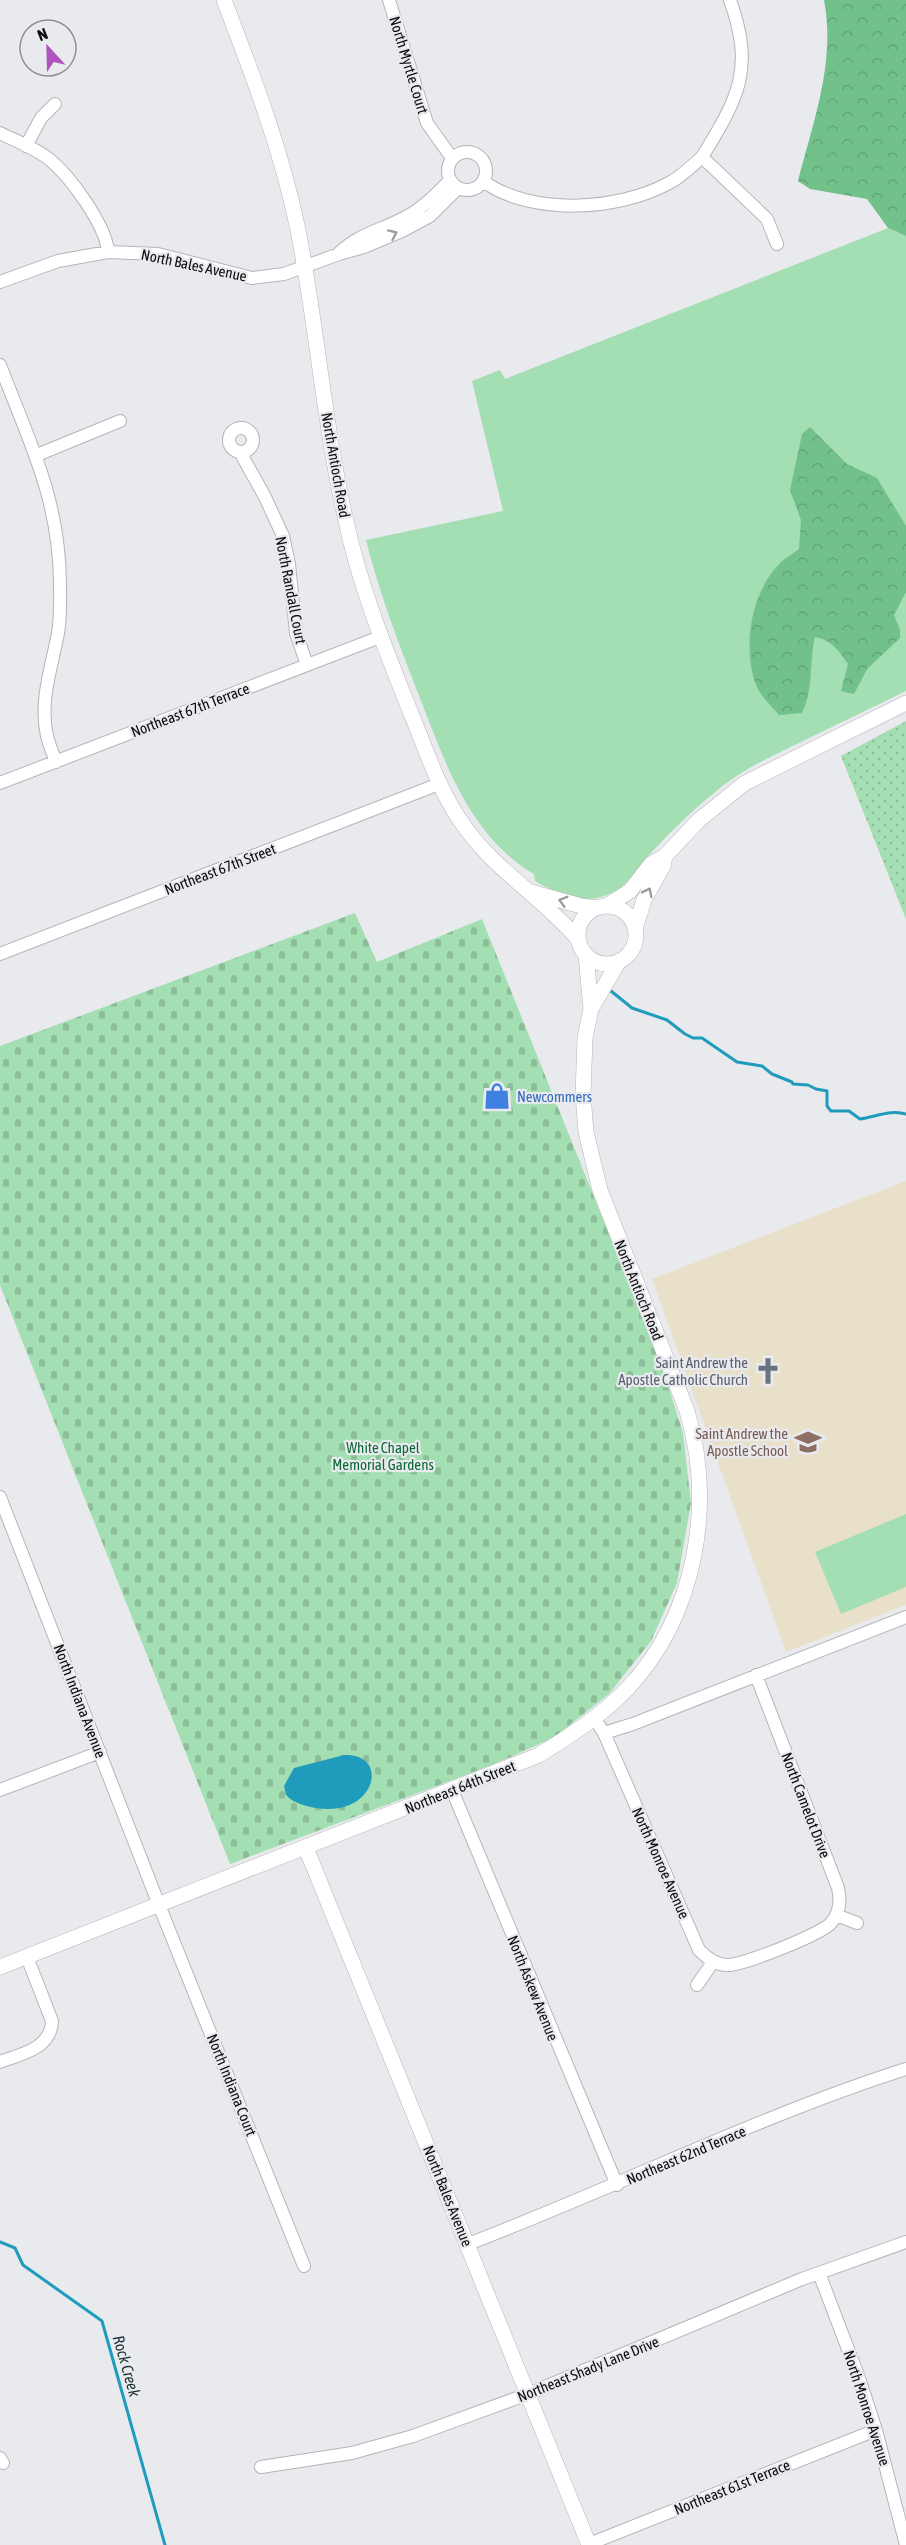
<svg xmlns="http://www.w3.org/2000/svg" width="906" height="2545" font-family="'Asap Condensed',sans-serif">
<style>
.education{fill:#e9e0ca}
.grass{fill:#a4deb3}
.forest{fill:url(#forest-crowns)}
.cemetery{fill:url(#cemetery-stones)}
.park{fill:url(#park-dots)}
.water{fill:#1f9cbc}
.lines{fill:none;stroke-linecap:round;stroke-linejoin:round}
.stream{stroke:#1f9cbc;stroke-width:3}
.minor-casing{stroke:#b4b5b9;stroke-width:14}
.tertiary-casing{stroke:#b4b5b9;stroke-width:16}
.minor{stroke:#fff;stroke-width:12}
.tertiary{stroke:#fff;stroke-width:15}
.oneway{stroke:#9e9e9f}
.labels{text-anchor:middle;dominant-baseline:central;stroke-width:4.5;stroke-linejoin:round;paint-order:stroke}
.street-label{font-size:15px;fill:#0c0c0e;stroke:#e9eaee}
.shop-label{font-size:15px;fill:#366cbe;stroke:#e9eaee;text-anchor:start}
.worship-label{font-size:15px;fill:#5b616d;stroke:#e9eaee;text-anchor:end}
.education-label{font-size:15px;fill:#785e54;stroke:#e9eaee;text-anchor:end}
.park-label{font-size:15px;fill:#0d6937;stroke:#e9eaee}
.water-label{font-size:16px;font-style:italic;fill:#1a2e35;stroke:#e9eaee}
</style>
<defs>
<pattern id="forest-crowns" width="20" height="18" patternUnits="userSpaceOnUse" patternTransform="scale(1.5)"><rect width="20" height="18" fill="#72c18b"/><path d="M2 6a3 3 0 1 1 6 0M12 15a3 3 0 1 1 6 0" fill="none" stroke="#62a577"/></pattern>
<pattern id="cemetery-stones" width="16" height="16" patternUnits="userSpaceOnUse" patternTransform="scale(1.5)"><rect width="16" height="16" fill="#a4deb3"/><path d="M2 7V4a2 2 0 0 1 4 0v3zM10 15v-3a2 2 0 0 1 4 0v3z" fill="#8cbd99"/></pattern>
<pattern id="park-dots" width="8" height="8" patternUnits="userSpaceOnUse" patternTransform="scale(1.5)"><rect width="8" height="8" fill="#a4deb3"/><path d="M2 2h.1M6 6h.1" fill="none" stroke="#8cbd99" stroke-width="1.8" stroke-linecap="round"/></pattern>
</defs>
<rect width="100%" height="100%" fill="#e9eaee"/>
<path class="education" d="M 906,1181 L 906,1605 L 786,1652 L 652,1279 Z"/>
<path class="grass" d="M 888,228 L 906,236 L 906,691 C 872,708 837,724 803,741 C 774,755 745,768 720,788 C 695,808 671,831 650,854 C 634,872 629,887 604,896 C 581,905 554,892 535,881 L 534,874 C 467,835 443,756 416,688 C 397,639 379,592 366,540 L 503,511 L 472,381 L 500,370 L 505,379 Z
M 906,1514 L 906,1587 L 841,1614 L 815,1552 Z"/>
<path class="forest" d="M 824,0 L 906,0 L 906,236 L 888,228 L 867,199 L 810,189 L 798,181 C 813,122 836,62 824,0 Z
M 810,427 L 847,464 L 877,478 L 906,526 L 906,592 L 894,615 L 900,630 L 900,638 L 867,669 L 854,694 L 841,691 L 848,664 C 839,651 832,640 815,637 C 809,662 814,689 802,713 L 779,715 C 772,706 760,696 756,685 C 742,647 751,592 780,563 C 785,558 793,554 799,549 L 801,520 L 790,490 L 802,434 Z"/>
<path class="cemetery" d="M 355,913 L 377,962 L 482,919 L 661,1363 L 683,1433 L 691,1503 L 677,1583 L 651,1641 L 609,1694 L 553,1738 L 492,1765 L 230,1864 L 0,1285 L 0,1046 Z"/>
<path class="park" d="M 906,721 L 906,919 L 841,756 Z"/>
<path class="water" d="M 344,1755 C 391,1753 376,1818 316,1808 C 305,1806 293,1803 286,1795 L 284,1786 L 294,1768 Z"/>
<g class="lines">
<path class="stream" d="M 611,991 L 632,1008 L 667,1020 L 685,1034 L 693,1038 L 702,1038 L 737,1062 L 762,1066 L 772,1074 L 792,1082 L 793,1084 L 808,1085 L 816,1089 L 827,1091 L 827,1106 L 831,1111 L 849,1111 L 860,1119 C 875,1117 891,1109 906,1114
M 0,2242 L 15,2248 L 23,2265 L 102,2321 L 165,2545"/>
<defs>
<path id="minor" d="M 389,0 L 427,123 L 452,158
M 730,0 C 755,70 738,98 702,157 L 767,219 L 777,244
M 0,133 C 16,141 35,148 49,159 C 70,176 106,225 108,252
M 26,146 L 41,118 L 55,104
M448 171a19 19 0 1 1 38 0a19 19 0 1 1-38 0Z
M 483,181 C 531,216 618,211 669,183 C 681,177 692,166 702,157
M 339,253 C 362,232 380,231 406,217 C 423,208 437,194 450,180
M 0,282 L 58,261 L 108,252 L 158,254 L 252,278 L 284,274 L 339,254 L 364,247 L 402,231 L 430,216 L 458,188
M 0,365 C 29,441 59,498 60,582 C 60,599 61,616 58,633 C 52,666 39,701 47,736 C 49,745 53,753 56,762
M229 440a12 12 0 1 1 24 0a12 12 0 1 1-24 0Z
M 240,452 L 265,497 L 283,536 L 289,564 L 296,633 L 307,665
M 37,455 L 120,421
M 0,783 L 380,637
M 0,954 L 439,784
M 0,1497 L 159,1905 L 304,2266
M 594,1718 L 604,1733 L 633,1724 L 906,1617
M 604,1733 L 699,1950 C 707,1958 716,1965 727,1965 C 741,1966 822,1934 831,1923 C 840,1913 841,1901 838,1888 L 756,1675
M 0,1790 L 100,1752
M 452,1790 L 617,2185
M 836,1915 L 857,1923
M 697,1985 L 713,1962
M 0,2062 C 21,2054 51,2049 52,2021 L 27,1957
M 468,2244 C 615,2188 756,2117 906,2069
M 819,2273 L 859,2378 L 876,2430 L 906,2545
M 0,2458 L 3,2463
M 261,2467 L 352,2453 L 413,2436 L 528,2394 L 802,2279 L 906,2242
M 589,2544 L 876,2430"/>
<path id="tertiary" d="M 224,0 C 253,76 282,151 298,230 C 317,326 324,425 346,521 C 360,587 385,648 410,711 C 426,749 438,789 462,823 C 493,869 542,897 578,939
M 531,892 L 581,906 L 596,908
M 606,906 L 630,891 L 651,864 L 665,856 L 699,820 L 745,783 L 906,703
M578 935a29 29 0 1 1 58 0a29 29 0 1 1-58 0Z
M 635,929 L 644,900 L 663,866 L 665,856
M 586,955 L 591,1009
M 306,1848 L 589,2545
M 0,1967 L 539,1755 C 570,1736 602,1715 627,1689 C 696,1616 715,1505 687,1411 L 600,1190 L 586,1132 L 583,1095 L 585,1038 L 591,1009 L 619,961"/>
</defs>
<use href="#minor" class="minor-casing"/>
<use href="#tertiary" class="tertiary-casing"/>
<use href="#minor" class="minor"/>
<use href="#tertiary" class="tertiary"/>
</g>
<defs><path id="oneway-chevron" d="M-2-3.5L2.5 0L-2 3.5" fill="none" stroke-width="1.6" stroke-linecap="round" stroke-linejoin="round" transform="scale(1.5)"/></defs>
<g class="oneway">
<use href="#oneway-chevron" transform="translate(393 234) rotate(-24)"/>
<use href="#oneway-chevron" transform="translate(648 892) rotate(-64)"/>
<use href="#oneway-chevron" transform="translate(563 901) rotate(-164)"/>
</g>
<defs>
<symbol id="shop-bare" viewBox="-9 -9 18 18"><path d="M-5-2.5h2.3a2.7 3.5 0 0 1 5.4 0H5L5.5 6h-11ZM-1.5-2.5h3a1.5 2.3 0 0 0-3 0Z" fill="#3f7fe0" stroke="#e9eaee" stroke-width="2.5" paint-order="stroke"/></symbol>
<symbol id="church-bare" viewBox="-9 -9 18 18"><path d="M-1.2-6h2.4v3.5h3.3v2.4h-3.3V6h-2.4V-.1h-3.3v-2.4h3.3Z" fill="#6b7280" stroke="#e9eaee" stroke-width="2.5" paint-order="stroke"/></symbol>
<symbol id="school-bare" viewBox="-9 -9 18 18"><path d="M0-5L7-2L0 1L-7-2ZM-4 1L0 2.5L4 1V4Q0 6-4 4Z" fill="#8d6e63" stroke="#e9eaee" stroke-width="2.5" paint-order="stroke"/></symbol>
</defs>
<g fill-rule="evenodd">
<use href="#shop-bare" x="478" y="1077" width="38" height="38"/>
<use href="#church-bare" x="749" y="1352" width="38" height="38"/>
<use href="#school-bare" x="789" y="1423" width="38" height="38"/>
</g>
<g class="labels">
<g class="street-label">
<text transform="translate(409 65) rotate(73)">North Myrtle Court</text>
<text transform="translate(194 265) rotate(12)">North Bales Avenue</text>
<text transform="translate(336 465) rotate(80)">North Antioch Road</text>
<text transform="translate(291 590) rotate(79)">North Randall Court</text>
<text transform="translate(190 710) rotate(-21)">Northeast 67th Terrace</text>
<text transform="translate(220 869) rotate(-21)">Northeast 67th Street</text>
<text transform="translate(639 1290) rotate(68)">North Antioch Road</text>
<text transform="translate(80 1701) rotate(69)">North Indiana Avenue</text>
<text transform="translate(460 1787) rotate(-22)">Northeast 64th Street</text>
<text transform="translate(806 1805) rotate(69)">North Camelot Drive</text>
<text transform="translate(661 1863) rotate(66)">North Monroe Avenue</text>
<text transform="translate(533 1988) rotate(68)">North Askew Avenue</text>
<text transform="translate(232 2085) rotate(68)">North Indiana Court</text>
<text transform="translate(686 2155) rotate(-23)">Northeast 62nd Terrace</text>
<text transform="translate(448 2196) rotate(68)">North Bales Avenue</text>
<text transform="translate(588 2369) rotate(-22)">Northeast Shady Lane Drive</text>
<text transform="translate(867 2408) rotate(72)">North Monroe Avenue</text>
<text transform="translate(732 2487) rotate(-22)">Northeast 61st Terrace</text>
</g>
<g class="shop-label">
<text x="517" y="1096">Newcommers</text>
</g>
<g class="worship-label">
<text x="748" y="1362">Saint Andrew the<tspan x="748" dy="17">Apostle Catholic Church</tspan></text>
</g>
<g class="education-label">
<text x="788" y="1433">Saint Andrew the<tspan x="788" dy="17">Apostle School</tspan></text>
</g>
<g class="park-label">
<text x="383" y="1447">White Chapel<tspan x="383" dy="17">Memorial Gardens</tspan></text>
</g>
<g class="water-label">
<text transform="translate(127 2366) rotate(74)">Rock Creek</text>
</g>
</g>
<g transform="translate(48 48) rotate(338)"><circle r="28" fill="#e9eaee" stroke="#919194" stroke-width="1.5"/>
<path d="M0-4.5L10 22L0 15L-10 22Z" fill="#af53bf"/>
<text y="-9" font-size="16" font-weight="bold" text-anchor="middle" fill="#0c0c0e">N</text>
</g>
</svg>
